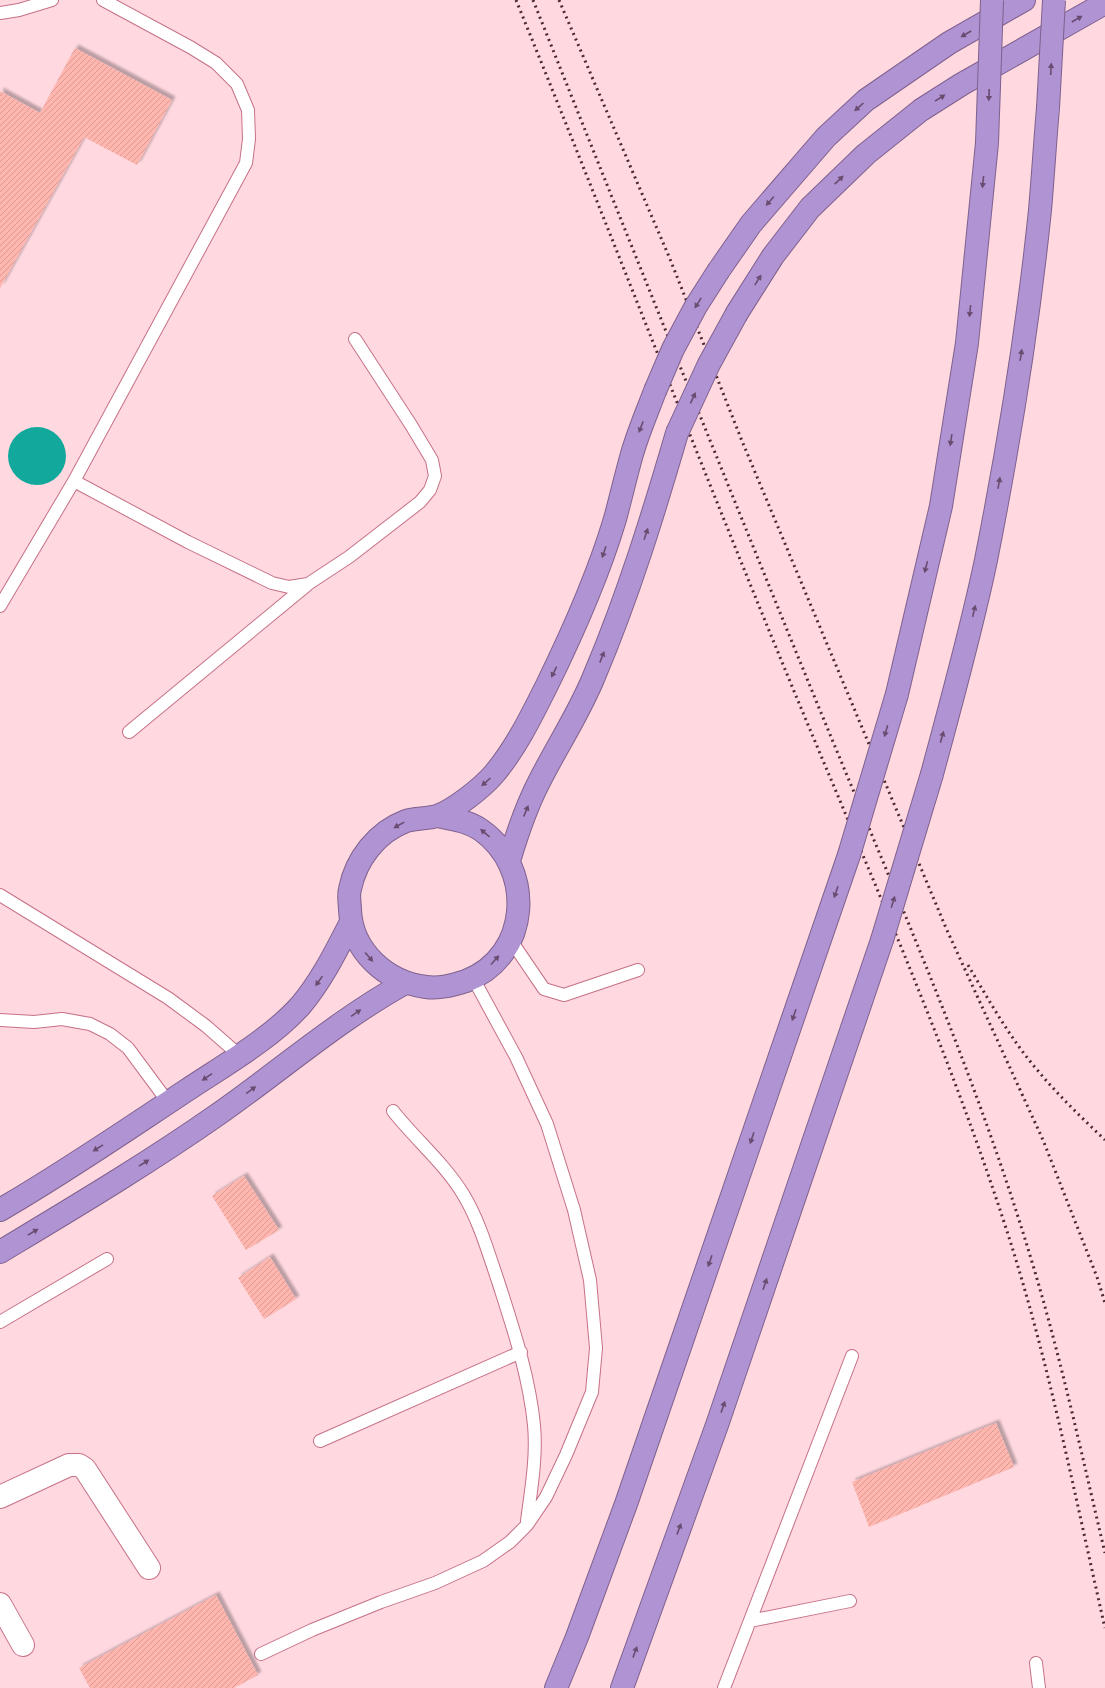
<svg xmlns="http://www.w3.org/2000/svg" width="1105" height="1688" font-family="Spectral,serif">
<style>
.water{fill:#12a99c}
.building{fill:url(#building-hatch);filter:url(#shadow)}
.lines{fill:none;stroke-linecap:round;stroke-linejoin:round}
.lane-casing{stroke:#c67186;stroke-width:14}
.street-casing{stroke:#c67186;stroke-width:24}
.highway-casing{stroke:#7f618e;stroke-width:24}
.lane{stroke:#fff;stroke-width:12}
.street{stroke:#fff;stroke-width:22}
.highway{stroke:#b093d3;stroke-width:22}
.rail{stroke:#4a2932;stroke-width:3;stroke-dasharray:2 4;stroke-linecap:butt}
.highway-bridge-casing{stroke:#7f618e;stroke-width:24;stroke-linecap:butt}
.highway-bridge{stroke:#b093d3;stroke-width:22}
.oneway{fill:#6a4c70}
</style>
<defs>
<pattern id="building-hatch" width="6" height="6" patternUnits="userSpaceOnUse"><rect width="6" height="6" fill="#feb6af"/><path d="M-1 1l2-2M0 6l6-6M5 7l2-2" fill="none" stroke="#da9b95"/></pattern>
<filter id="shadow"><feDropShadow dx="3.5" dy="-3.5" stdDeviation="1" flood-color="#0004"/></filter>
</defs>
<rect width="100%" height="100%" fill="#ffd8e0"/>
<path class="water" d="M8 456a29 29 0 1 1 58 0a29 29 0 1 1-58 0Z"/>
<path class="building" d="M 75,48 L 172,100 L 137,165 L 84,137 L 0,288 L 0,91 L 40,113 Z
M 244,1176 L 279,1230 L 246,1250 L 212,1196 Z
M 270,1257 L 296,1299 L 264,1319 L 238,1278 Z
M 996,1423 L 1014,1467 L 869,1527 L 852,1482 Z
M 216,1595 L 258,1675 L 234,1688 L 90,1688 L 79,1668 Z"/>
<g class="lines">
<defs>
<path id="lane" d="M 0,13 L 19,10 L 52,0
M 74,481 L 188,542 L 272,583 L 289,587 L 308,584 L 349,557 L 420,502 L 430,490 L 435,476 L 432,460 L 411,425 L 355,339
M 0,606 L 74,481 L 246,163 L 249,139 L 248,110 L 237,84 L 216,63 L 190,47 L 103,0
M 129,732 L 307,585
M 0,895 L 168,998 L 206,1026 L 239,1055
M 510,939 L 544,989 L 564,995 L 638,970
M 0,1020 L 34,1022 L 62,1019 L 90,1024 L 110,1034 L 128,1048 L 168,1102
M 393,1111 C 415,1139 444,1163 463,1194 C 479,1220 488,1252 498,1281 C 513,1328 529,1375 534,1425 C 537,1457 531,1490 527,1521
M 0,1322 L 107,1259
M 320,1441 L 521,1352
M 750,1621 L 850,1601
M 261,1654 L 312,1630 L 381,1602 L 435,1583 L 483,1561 L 510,1542 L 527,1525 L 546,1497 L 566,1455 L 592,1392 L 596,1348 L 590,1280 L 574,1210 L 547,1124 L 516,1057 L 473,978
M 1036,1663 L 1039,1688
M 724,1688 L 852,1356"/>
<path id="street" d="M 0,1497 L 69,1465 L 79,1465 L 85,1469 L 149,1568
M 0,1604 L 23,1645"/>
<path id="highway" d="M 719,270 L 751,224 L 826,137 L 866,100 L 949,43 L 1024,0
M 737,313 L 773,256 L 810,208 L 866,154 L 921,110 L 962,84 L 1105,3
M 897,694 L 941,506 L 967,343 L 987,143
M 932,774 C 951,703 971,632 986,560 C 1009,444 1028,327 1040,210 C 1043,176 1045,142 1048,108
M 437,816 C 452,819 468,821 481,830 C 535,868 531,956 466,981 C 453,985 440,989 426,987 C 386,982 352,951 350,910 C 350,903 348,896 350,889 C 356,859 377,832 406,821 C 416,818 427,819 437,816 C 454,810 482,788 494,774 C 516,748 532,715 547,685 C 573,632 598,576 615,519 C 621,497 626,475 632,454 C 638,433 647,412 655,391
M 509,861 C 517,834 526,807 539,782 C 557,746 580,712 595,674 C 628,596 653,515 677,433
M 0,1210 C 64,1173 125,1131 187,1090 C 223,1066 272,1038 301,1005 C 322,980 336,951 351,922
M 0,1252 C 73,1208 147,1164 217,1115 C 280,1071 338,1020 405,983
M 556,1688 L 577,1637 L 626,1504 L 849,855
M 622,1688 L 717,1425 L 882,940"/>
</defs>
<use href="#lane" class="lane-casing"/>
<use href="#street" class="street-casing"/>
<use href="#highway" class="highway-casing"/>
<use href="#lane" class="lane"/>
<use href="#street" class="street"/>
<use href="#highway" class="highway"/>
<path class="rail" d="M 516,0 C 608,226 696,454 789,679 C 867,868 951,1053 1012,1247 C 1051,1372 1076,1501 1105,1628
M 533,0 C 627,235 721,469 817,703 C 893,888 975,1071 1032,1262 C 1061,1358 1082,1456 1105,1553
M 559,0 L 670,259 L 742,441 L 946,928 L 1043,1140 L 1097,1277 L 1105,1303
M 968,965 C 990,1002 1011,1040 1039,1072 C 1059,1096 1082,1118 1105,1140"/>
<defs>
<path id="highway-bridge" d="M 1048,108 L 1054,0
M 987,143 L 992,0
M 655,391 L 673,349 L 696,306 L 719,270
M 677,433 L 709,364 L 737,313
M 849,855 L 897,694
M 882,940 L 932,774"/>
</defs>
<use href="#highway-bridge" class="highway-bridge-casing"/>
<use href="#highway-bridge" class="highway-bridge"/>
</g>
<defs><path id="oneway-solid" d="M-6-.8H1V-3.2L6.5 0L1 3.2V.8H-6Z"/></defs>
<g class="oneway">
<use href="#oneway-solid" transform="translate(1077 19) rotate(-30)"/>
<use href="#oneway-solid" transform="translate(966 34) rotate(150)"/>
<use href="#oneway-solid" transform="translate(1051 69) rotate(-87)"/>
<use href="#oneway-solid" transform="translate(989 95) rotate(92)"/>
<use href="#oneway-solid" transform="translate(940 98) rotate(-32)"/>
<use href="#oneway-solid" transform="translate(859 107) rotate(138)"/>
<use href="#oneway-solid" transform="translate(839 180) rotate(-44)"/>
<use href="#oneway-solid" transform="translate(983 182) rotate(96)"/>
<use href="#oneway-solid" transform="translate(770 201) rotate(131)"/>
<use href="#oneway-solid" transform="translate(758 280) rotate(-58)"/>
<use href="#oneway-solid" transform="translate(698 303) rotate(122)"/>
<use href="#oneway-solid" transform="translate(970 311) rotate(96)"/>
<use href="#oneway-solid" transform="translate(1021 355) rotate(-81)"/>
<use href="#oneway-solid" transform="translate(693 398) rotate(-65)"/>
<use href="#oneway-solid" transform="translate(641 427) rotate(111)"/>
<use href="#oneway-solid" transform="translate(951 440) rotate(99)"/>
<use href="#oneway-solid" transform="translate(999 483) rotate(-80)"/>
<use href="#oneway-solid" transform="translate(646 534) rotate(-72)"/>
<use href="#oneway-solid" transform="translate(604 552) rotate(109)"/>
<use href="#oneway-solid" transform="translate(926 567) rotate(104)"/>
<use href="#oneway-solid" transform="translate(974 611) rotate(-77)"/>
<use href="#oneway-solid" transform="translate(602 657) rotate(-69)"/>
<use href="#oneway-solid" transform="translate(554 672) rotate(116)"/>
<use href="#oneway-solid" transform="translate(886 731) rotate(106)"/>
<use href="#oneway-solid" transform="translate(942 737) rotate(-74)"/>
<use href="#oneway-solid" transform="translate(486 782) rotate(138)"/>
<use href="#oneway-solid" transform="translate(526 811) rotate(-67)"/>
<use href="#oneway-solid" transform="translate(399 825) rotate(151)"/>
<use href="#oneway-solid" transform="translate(485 833) rotate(-140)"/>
<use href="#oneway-solid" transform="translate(836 892) rotate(109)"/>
<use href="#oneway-solid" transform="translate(893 902) rotate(-73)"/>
<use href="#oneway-solid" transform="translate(369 957) rotate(49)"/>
<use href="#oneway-solid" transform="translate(495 960) rotate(-48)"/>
<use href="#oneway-solid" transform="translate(319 981) rotate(125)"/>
<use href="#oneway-solid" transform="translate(356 1013) rotate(-34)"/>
<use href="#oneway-solid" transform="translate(794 1015) rotate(109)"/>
<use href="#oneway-solid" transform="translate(207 1077) rotate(146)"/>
<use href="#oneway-solid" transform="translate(251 1090) rotate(-36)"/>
<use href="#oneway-solid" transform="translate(752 1138) rotate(109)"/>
<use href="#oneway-solid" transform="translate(98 1148) rotate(148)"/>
<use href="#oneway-solid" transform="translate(144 1163) rotate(-32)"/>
<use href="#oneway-solid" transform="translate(33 1232) rotate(-31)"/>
<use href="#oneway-solid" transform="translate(710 1261) rotate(109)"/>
<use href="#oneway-solid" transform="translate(765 1284) rotate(-71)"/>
<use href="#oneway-solid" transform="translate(723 1407) rotate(-71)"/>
<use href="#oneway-solid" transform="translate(679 1529) rotate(-70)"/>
<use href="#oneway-solid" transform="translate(635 1652) rotate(-70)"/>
</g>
</svg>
